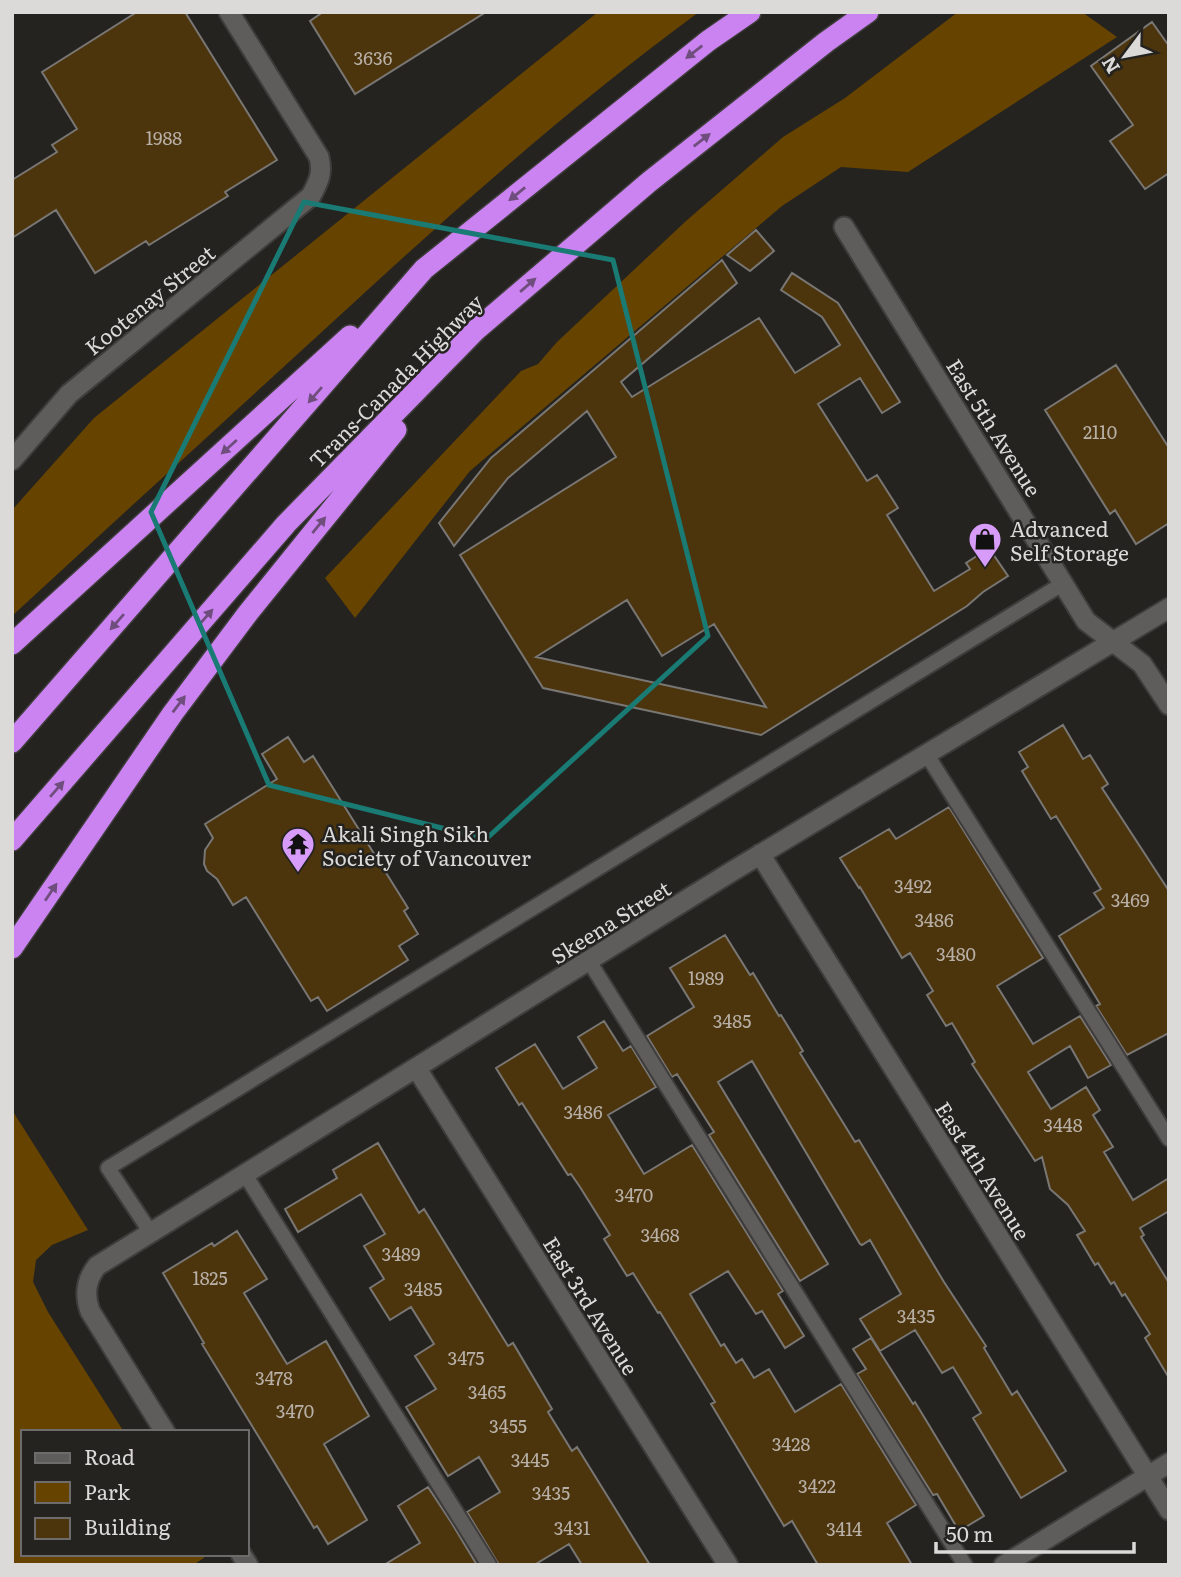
<svg xmlns="http://www.w3.org/2000/svg" width="1181" height="1577" font-family="Literata,serif">
<style>
.green{fill:#674300}
.building{fill:#4c340d;stroke:#797774;stroke-width:2;fill-rule:evenodd}
.lines{fill:none;stroke-linecap:round;stroke-linejoin:round}
.service-casing{stroke:#3f3d3c;stroke-width:18}
.minor-casing{stroke:#3f3d3c;stroke-width:23}
.motorway-casing{stroke:#3f3d3c;stroke-width:24}
.service{stroke:#5f5d5b;stroke-width:14}
.minor{stroke:#5f5d5b;stroke-width:19}
.motorway{stroke:#cb83f1;stroke-width:21}
.oneway{fill:#6f4e7e}
.marked{fill:none;stroke:#197b73;stroke-width:5;stroke-linejoin:round}
.labels{text-anchor:middle;dominant-baseline:central;stroke-width:5;stroke-linejoin:round;paint-order:stroke}
.number-label{font-size:18px;fill:#b8b0a6}
.street-label{font-size:21px;fill:#dcdad9;stroke:#242320}
.poi-label{font-size:21px;fill:#dcdad9;stroke:#242320;text-anchor:start}
</style>
<rect width="100%" height="100%" fill="#242320"/>
<path class="green" d="M 598,12 L 699,12 C 567,109 444,219 324,330 C 220,425 116,520 12,616 L 12,510 L 94,418 Z
M 958,12 L 1082,12 L 1117,37 L 908,172 L 841,167 L 782,206 L 470,471 L 355,618 L 325,578 L 521,371 L 538,364 L 557,342 L 686,221 L 783,137 L 845,98 Z
M 12,1110 L 88,1230 L 52,1245 L 36,1260 L 33,1282 L 48,1312 L 124,1432 L 23,1432 L 23,1554 L 202,1554 L 204,1558 L 193,1565 L 12,1565 Z"/>
<path class="building" d="M 137,12 L 185,12 L 277,160 L 225,192 L 228,196 L 149,245 L 146,241 L 95,273 L 56,210 L 12,238 L 12,180 L 57,152 L 52,145 L 77,129 L 42,72 Z
M 323,12 L 486,12 L 355,94 L 310,21 Z
M 1152,22 L 1169,46 L 1169,173 L 1145,189 L 1110,141 L 1133,125 L 1091,66 Z
M 756,230 L 774,251 L 750,271 L 727,255 Z
M 722,260 L 737,283 L 621,382 L 632,397 L 759,318 L 795,373 L 840,345 L 822,317 L 781,290 L 792,273 L 838,303 L 900,402 L 882,413 L 860,378 L 818,404 L 867,481 L 877,475 L 898,508 L 887,515 L 934,591 L 970,569 L 966,563 L 989,548 L 1008,576 L 983,592 L 967,606 L 761,735 L 543,688 L 460,555 L 616,457 L 587,411 L 508,478 L 454,546 L 439,523 L 491,458 ZM 627,600 L 662,656 L 714,624 L 766,707 L 536,657 Z
M 1116,365 L 1169,448 L 1169,523 L 1136,544 L 1115,510 L 1110,514 L 1045,410 Z
M 1063,725 L 1083,759 L 1090,755 L 1108,784 L 1102,788 L 1169,891 L 1169,1033 L 1127,1055 L 1096,1006 L 1100,1004 L 1059,936 L 1104,908 L 1094,893 L 1101,889 L 1056,816 L 1051,819 L 1022,771 L 1028,767 L 1019,752 Z
M 288,737 L 304,762 L 313,756 L 408,908 L 404,911 L 418,934 L 399,946 L 408,960 L 327,1011 L 318,997 L 311,1001 L 246,897 L 233,905 L 217,879 L 207,871 L 204,864 L 205,850 L 213,838 L 205,824 L 277,779 L 262,754 Z
M 949,807 L 1043,958 L 997,986 L 1033,1044 L 1080,1016 L 1111,1065 L 1088,1078 L 1070,1046 L 1028,1072 L 1051,1109 L 1086,1087 L 1100,1110 L 1093,1115 L 1113,1147 L 1104,1152 L 1133,1200 L 1169,1178 L 1169,1211 L 1140,1228 L 1144,1235 L 1141,1237 L 1169,1283 L 1169,1378 L 1145,1338 L 1150,1334 L 1125,1294 L 1122,1296 L 1114,1282 L 1111,1284 L 1098,1263 L 1095,1265 L 1077,1235 L 1085,1231 L 1068,1205 L 1050,1189 L 1042,1157 L 1035,1161 L 983,1081 L 972,1064 L 975,1062 L 952,1023 L 946,1026 L 927,995 L 933,991 L 910,953 L 902,958 L 860,887 L 859,888 L 840,858 L 889,829 L 896,839 Z
M 725,935 L 750,975 L 753,973 L 779,1016 L 781,1015 L 803,1051 L 800,1053 L 855,1142 L 859,1140 L 944,1282 L 986,1346 L 984,1348 L 1012,1395 L 1017,1391 L 1066,1471 L 1021,1498 L 973,1418 L 981,1413 L 953,1367 L 942,1373 L 915,1330 L 880,1351 L 860,1319 L 901,1294 L 870,1240 L 862,1245 L 860,1244 L 752,1061 L 718,1082 L 828,1264 L 800,1281 L 709,1135 L 714,1132 L 677,1074 L 672,1077 L 647,1036 L 694,1007 L 670,968 Z
M 604,1021 L 623,1051 L 631,1046 L 656,1087 L 608,1115 L 644,1174 L 692,1145 L 783,1291 L 778,1294 L 804,1336 L 785,1348 L 762,1311 L 756,1314 L 728,1271 L 690,1294 L 721,1346 L 724,1344 L 736,1363 L 742,1359 L 754,1378 L 769,1369 L 795,1412 L 841,1384 L 916,1505 L 887,1523 L 912,1565 L 818,1565 L 792,1521 L 784,1526 L 711,1404 L 715,1402 L 660,1312 L 658,1313 L 633,1273 L 627,1276 L 604,1239 L 610,1235 L 580,1187 L 571,1174 L 568,1175 L 522,1103 L 519,1105 L 496,1068 L 535,1044 L 563,1089 L 597,1068 L 578,1037 Z
M 378,1143 L 419,1213 L 424,1209 L 508,1346 L 513,1343 L 552,1409 L 548,1412 L 572,1451 L 577,1447 L 650,1565 L 582,1565 L 569,1544 L 534,1565 L 499,1565 L 467,1512 L 500,1492 L 479,1457 L 448,1476 L 406,1407 L 436,1389 L 415,1356 L 434,1344 L 411,1307 L 390,1320 L 370,1288 L 384,1279 L 364,1246 L 385,1234 L 361,1194 L 298,1232 L 285,1209 L 337,1178 L 333,1170 Z
M 237,1231 L 267,1279 L 244,1293 L 287,1364 L 326,1341 L 369,1416 L 324,1444 L 367,1520 L 328,1544 L 317,1526 L 314,1528 L 268,1452 L 202,1344 L 204,1343 L 163,1273 L 212,1243 L 214,1246 Z
M 871,1338 L 913,1404 L 915,1402 L 984,1516 L 959,1531 L 937,1494 L 933,1495 L 857,1374 L 866,1369 L 853,1349 Z
M 428,1487 L 451,1522 L 477,1565 L 384,1565 L 420,1543 L 398,1506 Z"/>
<g class="lines">
<defs>
<path id="service" d="M 927,755 L 1169,1139
M 589,961 L 965,1565
M 246,1176 L 489,1565
M 151,1233 L 108,1168 L 1064,583"/>
<path id="minor" d="M 844,227 L 1086,621 L 1142,664 L 1169,705
M 12,460 L 69,394 L 311,196 C 319,181 323,173 319,157 L 229,12
M 760,854 L 1169,1510
M 417,1069 L 728,1565
M 165,1432 L 90,1311 C 84,1294 86,1280 97,1266 L 731,872 L 1169,608
M 241,1554 L 248,1565
M 1004,1565 L 1169,1463"/>
<path id="motorway" d="M 12,644 L 350,336
M 12,742 L 424,269 L 708,41 L 750,12
M 12,840 L 286,524 L 476,330 L 649,182 L 826,42 L 868,12
M 12,948 L 173,713 L 248,613 L 396,430"/>
</defs>
<use href="#service" class="service-casing"/>
<use href="#minor" class="minor-casing"/>
<use href="#motorway" class="motorway-casing"/>
<use href="#service" class="service"/>
<use href="#minor" class="minor"/>
<use href="#motorway" class="motorway"/>
</g>
<defs><path id="oneway-solid" d="M-6-.8H1V-3.2L6.5 0L1 3.2V.8H-6Z" transform="scale(1.75)"/></defs>
<g class="oneway">
<use href="#oneway-solid" transform="translate(694 52) rotate(142)"/>
<use href="#oneway-solid" transform="translate(702 140) rotate(-38)"/>
<use href="#oneway-solid" transform="translate(517 194) rotate(141)"/>
<use href="#oneway-solid" transform="translate(528 285) rotate(-41)"/>
<use href="#oneway-solid" transform="translate(315 395) rotate(131)"/>
<use href="#oneway-solid" transform="translate(229 447) rotate(138)"/>
<use href="#oneway-solid" transform="translate(319 525) rotate(-51)"/>
<use href="#oneway-solid" transform="translate(206 617) rotate(-49)"/>
<use href="#oneway-solid" transform="translate(117 622) rotate(131)"/>
<use href="#oneway-solid" transform="translate(179 704) rotate(-53)"/>
<use href="#oneway-solid" transform="translate(57 789) rotate(-49)"/>
<use href="#oneway-solid" transform="translate(51 892) rotate(-56)"/>
</g>
<path class="marked" d="M 304,202 L 613,260 L 708,636 L 486,839 L 269,785 L 151,512 Z"/>
<defs>
<symbol id="shop-pin" viewBox="-11 -11 22 30"><path d="M0 17L-7.5 6A9.5 9.5 0 1 1 7.5 6Z" fill="#d79bf9" stroke="#242320"/><path d="M-5-2.5h2.3a2.7 3.5 0 0 1 5.4 0H5L5.5 6h-11ZM-1.5-2.5h3a1.5 2.3 0 0 0-3 0Z" fill="#111"/></symbol>
<symbol id="temple-pin" viewBox="-11 -11 22 30"><path d="M0 17L-7.5 6A9.5 9.5 0 1 1 7.5 6Z" fill="#d79bf9" stroke="#242320"/><path d="M0-6L5-2H3V0L6.5 2.5H4V6H1.5V3h-3V6H-4V2.5H-6.5L-3 0V-2H-5Z" fill="#111"/></symbol>
</defs>
<g fill-rule="evenodd">
<use href="#shop-pin" x="966" y="520" width="38" height="52"/>
<use href="#temple-pin" x="279" y="825" width="38" height="52"/>
</g>
<g class="labels">
<g class="number-label">
<text x="373" y="57">3636</text>
<text x="164" y="137">1988</text>
<text x="1100" y="431">2110</text>
<text x="913" y="885">3492</text>
<text x="1130" y="899">3469</text>
<text x="934" y="919">3486</text>
<text x="956" y="953">3480</text>
<text x="706" y="977">1989</text>
<text x="732" y="1020">3485</text>
<text x="583" y="1111">3486</text>
<text x="1063" y="1124">3448</text>
<text x="634" y="1194">3470</text>
<text x="660" y="1234">3468</text>
<text x="401" y="1253">3489</text>
<text x="210" y="1277">1825</text>
<text x="423" y="1288">3485</text>
<text x="916" y="1315">3435</text>
<text x="466" y="1357">3475</text>
<text x="274" y="1377">3478</text>
<text x="487" y="1391">3465</text>
<text x="295" y="1410">3470</text>
<text x="508" y="1425">3455</text>
<text x="791" y="1443">3428</text>
<text x="530" y="1459">3445</text>
<text x="817" y="1485">3422</text>
<text x="551" y="1492">3435</text>
<text x="572" y="1527">3431</text>
<text x="844" y="1528">3414</text>
</g>
<g class="street-label">
<text transform="translate(149 299) rotate(-39)">Kootenay Street</text>
<text transform="translate(395 380) rotate(-45)">Trans-Canada Highway</text>
<text transform="translate(995 427) rotate(58)">East 5th Avenue</text>
<text transform="translate(610 921) rotate(-32)">Skeena Street</text>
<text transform="translate(984 1170) rotate(58)">East 4th Avenue</text>
<text transform="translate(592 1305) rotate(58)">East 3rd Avenue</text>
</g>
<g class="poi-label">
<text x="1010" y="527">Advanced<tspan x="1010" dy="24">Self Storage</tspan></text>
<text x="322" y="832">Akali Singh Sikh<tspan x="322" dy="24">Society of Vancouver</tspan></text>
</g>
</g>
<rect width="1181" height="1577" fill="none" stroke="#dcdad9" stroke-width="28"/>
<rect x="21" y="1430" width="228" height="126" fill="#242320" stroke="#6e6c6a" stroke-width="2"/>
<rect x="35" y="1453" width="35" height="10" fill="#5f5d5b" stroke="#6e6c6a" stroke-width="2"/>
<text x="84" y="1465" font-size="21" fill="#dcdad9">Road</text>
<rect x="35" y="1482" width="35" height="21" fill="#674300" stroke="#6e6c6a" stroke-width="2"/>
<text x="84" y="1500" font-size="21" fill="#dcdad9">Park</text>
<rect x="35" y="1518" width="35" height="21" fill="#4c340d" stroke="#6e6c6a" stroke-width="2"/>
<text x="84" y="1535" font-size="21" fill="#dcdad9">Building</text>
<g transform="translate(1125 56) rotate(238)" stroke="#242320" stroke-width="5" paint-order="stroke">
<path d="M0-5L12 26L0 18L-12 26Z" fill="#dcdad9"/>
<text y="-10" font-size="19" font-weight="bold" text-anchor="middle" fill="#dcdad9">N</text>
</g>
<path d="M936 1542v10h198v-10" fill="none" stroke="#dcdad9" stroke-width="3.5"/>
<text x="946" y="1542" font-size="21" fill="#dcdad9" stroke="#242320" stroke-width="5" paint-order="stroke">50 m</text>
</svg>
